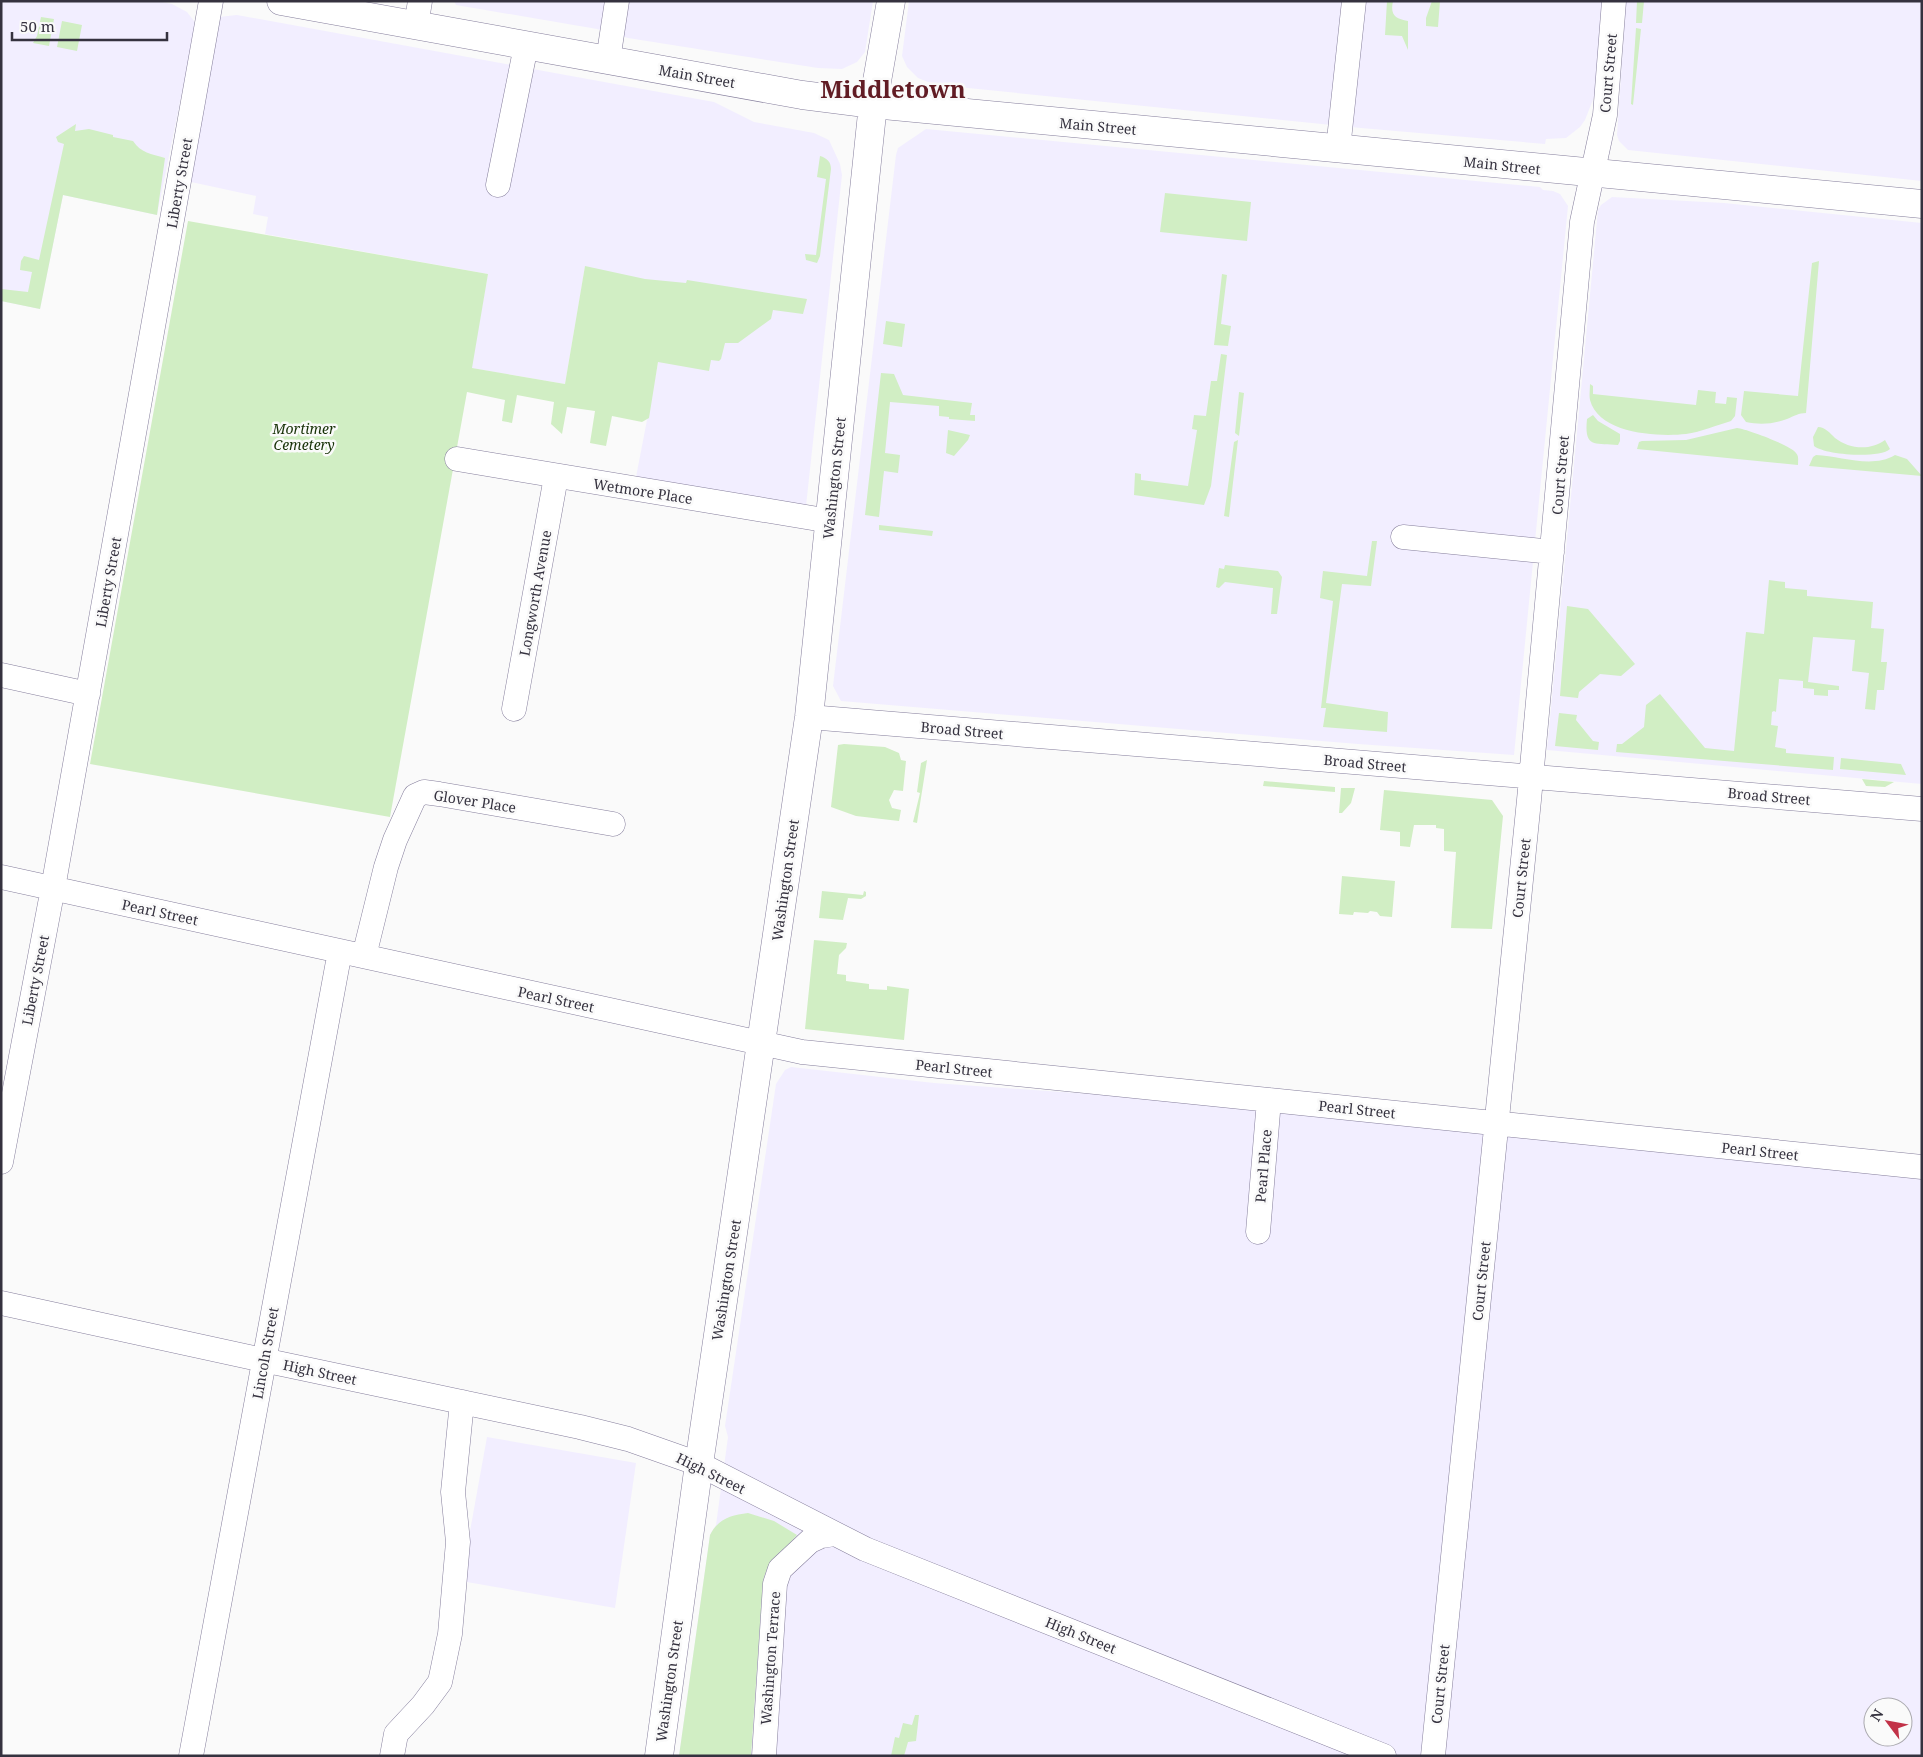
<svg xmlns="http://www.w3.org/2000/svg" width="1923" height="1757" font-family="'Noto Serif',serif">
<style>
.built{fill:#f2eeff;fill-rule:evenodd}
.green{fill:#d1eec4}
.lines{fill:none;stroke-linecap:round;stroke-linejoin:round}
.minor-casing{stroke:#857e9c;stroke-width:25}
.major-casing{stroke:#857e9c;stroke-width:29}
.highway-casing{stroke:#857e9c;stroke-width:29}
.minor{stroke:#fff;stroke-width:24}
.major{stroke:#fff;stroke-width:28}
.highway{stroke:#fff;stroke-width:28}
.labels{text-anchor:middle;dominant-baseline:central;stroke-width:5;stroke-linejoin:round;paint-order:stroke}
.street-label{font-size:14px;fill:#35323f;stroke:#fafafa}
.park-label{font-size:14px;font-style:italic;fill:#173107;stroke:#fafafa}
.town-label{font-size:24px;font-weight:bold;fill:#611c24;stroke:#fafafa}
</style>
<rect width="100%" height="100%" fill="#fafafa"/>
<path class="built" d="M 1,1 L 157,1 L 172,4 L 187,12 L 194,21 L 195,28 L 157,215 L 63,195 L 40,309 L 1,301 Z
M 454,1 L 873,1 L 865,52 L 857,62 L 842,69 L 818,68 L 628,38 L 597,29 L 456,5 Z
M 909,1 L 1602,1 L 1598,87 L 1585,120 L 1580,127 L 1566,138 L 1546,139 L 1545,144 L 1361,128 L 948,86 L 928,82 L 918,78 L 907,67 L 902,56 Z
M 1625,1 L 1922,1 L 1922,181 L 1628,150 L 1619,141 L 1617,135 L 1624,32 Z
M 237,15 L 714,102 L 754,122 L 814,133 L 829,140 L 840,164 L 842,175 L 806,506 L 636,477 L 658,363 L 585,267 L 565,384 L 471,368 L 488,274 L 265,234 L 268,217 L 253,214 L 256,196 L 191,182 L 219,17 Z
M 926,129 L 1540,187 L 1543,190 L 1553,191 L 1560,194 L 1568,206 L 1514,755 L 1358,744 L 841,701 L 833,686 L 896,155 L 898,148 Z
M 1612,197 L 1724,203 L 1922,223 L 1922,784 L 1547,750 L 1598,210 L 1601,205 Z
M 791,1067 L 934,1083 L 1497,1123 L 1922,1167 L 1922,1756 L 679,1756 L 708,1550 L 710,1535 L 716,1525 L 728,1437 L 725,1426 L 776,1084 L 785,1070 ZM 1873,1707 L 1903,1707 L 1903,1737 L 1873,1737 Z
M 487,1437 L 636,1463 L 615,1608 L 461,1581 Z"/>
<path class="green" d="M 1387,1 L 1393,1 C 1390,15 1395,19 1408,21 L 1408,50 L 1402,36 L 1385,35 Z
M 1432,1 L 1440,1 L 1438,27 L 1426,26 L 1426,18 Z
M 1637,1 L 1644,1 L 1642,23 L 1636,23 Z
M 41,17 L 54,19 L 49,46 L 33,43 L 37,36 Z
M 62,21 L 82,25 L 77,51 L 57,47 Z
M 1636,28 L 1641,29 L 1633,105 L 1631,104 Z
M 76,124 L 75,131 L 89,129 L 113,135 L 113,137 L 133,141 C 141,153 151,154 165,158 L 157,215 L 63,195 L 40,309 L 1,301 L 1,289 L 28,292 L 32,272 L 20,270 L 21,261 L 24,256 L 39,260 L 64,144 L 58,142 L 56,137 Z
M 820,156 C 827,158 831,162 831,169 L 820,256 L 817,263 L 806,260 L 805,254 L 816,255 L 826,179 L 817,177 Z
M 1165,193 L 1251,202 L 1247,241 L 1160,232 Z
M 188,221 L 488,274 L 472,368 L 565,384 L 585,266 L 645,279 L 686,283 L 687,280 L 807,299 L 803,314 L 773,310 L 771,319 L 738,343 L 725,343 L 721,359 L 719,361 L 711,360 L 709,371 L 658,362 L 649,418 L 642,422 L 612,416 L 606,446 L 590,443 L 595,411 L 567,407 L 562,434 L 551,424 L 554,402 L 517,395 L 512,423 L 502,421 L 505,400 L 467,392 L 390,817 L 90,764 Z
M 1819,261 L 1806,413 C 1799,413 1794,416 1787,419 C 1773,424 1760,425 1746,422 L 1741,415 L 1744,391 L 1798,396 L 1812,263 Z
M 1222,274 L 1227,275 L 1221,324 L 1231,326 L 1228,346 L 1214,345 Z
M 886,321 L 905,324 L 902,347 L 883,344 Z
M 1221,354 L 1227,355 L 1211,486 L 1204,505 L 1134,495 L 1135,473 L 1141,474 L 1141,480 L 1188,486 L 1197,430 L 1192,429 L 1194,415 L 1206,416 L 1211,381 L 1217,381 Z
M 881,373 L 894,374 L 903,395 L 972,403 L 970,415 L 975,415 L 975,421 L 949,419 L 949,417 L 939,416 L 939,406 L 890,402 L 885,453 L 900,455 L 898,473 L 884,471 L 879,517 L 865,515 Z
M 1590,384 L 1593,386 L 1593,394 L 1696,405 L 1698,390 L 1716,392 L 1715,403 L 1726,404 L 1727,397 L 1737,398 L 1735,416 L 1731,421 C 1717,425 1701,432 1686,434 C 1658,437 1599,434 1590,400 C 1589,395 1590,389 1590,384 Z
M 1239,392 L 1244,393 L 1239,436 L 1235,433 Z
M 1593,415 L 1598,421 L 1620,434 L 1620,441 L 1618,445 C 1594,443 1584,448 1587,419 Z
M 1818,427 C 1825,427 1830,433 1835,438 C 1849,449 1870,451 1885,440 L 1890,449 C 1879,459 1825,455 1814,446 L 1813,437 Z
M 1737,428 C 1747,429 1792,446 1796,453 C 1799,456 1798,460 1798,465 L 1637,449 L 1639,442 L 1642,441 L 1686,440 Z
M 948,430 L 970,435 L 968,440 L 954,456 L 946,453 Z
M 1238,440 L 1229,517 L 1224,516 L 1234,442 Z
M 1816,455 C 1841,456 1872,469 1895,455 L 1907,459 L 1922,476 L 1809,466 L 1813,457 Z
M 879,525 L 933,531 L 932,536 L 879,530 Z
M 1372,541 L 1377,541 L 1371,586 L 1342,584 L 1326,703 L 1388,712 L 1387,732 L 1323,727 L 1326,708 L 1321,708 L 1333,601 L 1320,598 L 1323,571 L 1367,576 Z
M 1225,565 L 1278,571 L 1282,577 L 1277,614 L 1271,614 L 1273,588 L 1225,582 L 1219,588 L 1216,587 L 1219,568 L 1224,569 Z
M 1769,580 L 1785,582 L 1785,588 L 1807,590 L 1807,596 L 1873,602 L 1871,628 L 1884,629 L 1881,662 L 1887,662 L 1884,690 L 1877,690 L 1875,710 L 1865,709 L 1869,673 L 1852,671 L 1855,640 L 1813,637 L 1808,682 L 1839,686 L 1839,690 L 1828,690 L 1828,696 L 1814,695 L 1814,689 L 1803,688 L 1803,681 L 1779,679 L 1776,712 L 1774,711 L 1772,712 L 1771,725 L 1778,726 L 1775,747 L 1786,749 L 1786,753 L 1834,757 L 1833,770 L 1616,752 L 1617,744 L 1622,744 L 1644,727 L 1646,705 L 1660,694 L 1705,748 L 1734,751 L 1746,632 L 1764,634 Z
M 1567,606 L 1588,609 L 1635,664 L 1621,676 L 1600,674 L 1579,692 L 1578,698 L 1560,696 Z
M 1559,713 L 1577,715 L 1576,720 L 1593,741 L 1599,742 L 1598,750 L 1555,746 Z
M 844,744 L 885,747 L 899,753 L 901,760 L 906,761 L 903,791 L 894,790 L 889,800 L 892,808 L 901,810 L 899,821 L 856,816 L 831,807 L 838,745 Z
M 1841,758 L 1901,764 L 1906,775 L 1840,769 Z
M 927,760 L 917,823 L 913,822 L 920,793 L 917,792 L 921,763 Z
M 1862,779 L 1894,782 L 1885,787 L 1866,786 Z
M 1264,781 L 1335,787 L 1335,792 L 1263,786 Z
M 1341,788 L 1355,788 L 1351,803 L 1342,813 L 1339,813 Z
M 1384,790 L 1492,800 L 1503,816 L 1492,929 L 1451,928 L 1456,852 L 1444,851 L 1444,829 L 1436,828 L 1436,825 L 1414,825 L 1410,847 L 1400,846 L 1400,832 L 1380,830 Z
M 1342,876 L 1395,881 L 1392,917 L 1380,916 L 1377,912 L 1370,911 L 1368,913 L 1354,912 L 1353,915 L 1339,914 Z
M 822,891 L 863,895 L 864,891 L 866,892 L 866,896 L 861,899 L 848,898 L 843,920 L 819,918 Z
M 814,940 L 847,943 L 846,948 L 839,955 L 837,974 L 846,975 L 846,981 L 869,984 L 869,989 L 887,990 L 887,986 L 909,989 L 904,1040 L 805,1029 Z
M 748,1513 L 774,1521 L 797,1535 C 782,1554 771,1553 763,1581 L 751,1756 L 679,1756 L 710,1535 C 718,1519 731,1515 748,1513 Z
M 915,1715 L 919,1715 L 916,1741 L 908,1742 L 904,1756 L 891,1756 L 895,1737 L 899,1738 L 903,1723 L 912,1725 Z"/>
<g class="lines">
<defs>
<path id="minor" d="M 416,26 L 420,1
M 608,60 L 617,1
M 1338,149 L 1354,1
M 498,185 L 526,46
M 457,459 L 830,521
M 1403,537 L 1552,552
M 1,675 L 88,694
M 514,709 L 556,477
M 809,717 L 1922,809
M 1,877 L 802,1052 L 1922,1167
M 364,956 L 386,867 L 395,840 L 415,796 L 424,792 L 439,794 L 613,824
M 1,1162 L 53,888 L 211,1
M 1258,1232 L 1269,1100
M 1,1303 L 263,1360 L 580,1427 L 628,1439 L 699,1464 L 865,1549 L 1384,1756
M 191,1756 L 340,951
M 392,1756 L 396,1734 L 423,1705 L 440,1682 L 450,1634 L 458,1542 L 453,1492 L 462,1402
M 764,1756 L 775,1584 L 780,1569 L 810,1541 L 821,1536 L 835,1534
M 1433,1756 L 1529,800 L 1582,222 L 1605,115 L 1614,1"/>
<path id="major" d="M 891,1 L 873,104 L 1922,204"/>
<path id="highway" d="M 281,1 L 802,95 L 873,104 L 809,717 L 699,1464 L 659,1756"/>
</defs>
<use href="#minor" class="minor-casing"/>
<use href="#major" class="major-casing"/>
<use href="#highway" class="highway-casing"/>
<use href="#minor" class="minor"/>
<use href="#major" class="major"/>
<use href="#highway" class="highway"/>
</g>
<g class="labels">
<g class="street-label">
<text transform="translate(1608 73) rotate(-85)">Court Street</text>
<text transform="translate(697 76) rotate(10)">Main Street</text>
<text transform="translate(1098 126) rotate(5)">Main Street</text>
<text transform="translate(1502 165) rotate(6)">Main Street</text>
<text transform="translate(179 183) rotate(-80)">Liberty Street</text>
<text transform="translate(1560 475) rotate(-85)">Court Street</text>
<text transform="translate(834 478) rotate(-84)">Washington Street</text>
<text transform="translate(643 491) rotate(9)">Wetmore Place</text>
<text transform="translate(108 582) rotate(-80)">Liberty Street</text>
<text transform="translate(535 593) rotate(-80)">Longworth Avenue</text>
<text transform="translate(962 730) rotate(5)">Broad Street</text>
<text transform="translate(1365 763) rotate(5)">Broad Street</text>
<text transform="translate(1769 796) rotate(5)">Broad Street</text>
<text transform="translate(475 801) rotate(9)">Glover Place</text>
<text transform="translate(1521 878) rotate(-84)">Court Street</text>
<text transform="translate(785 880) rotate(-82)">Washington Street</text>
<text transform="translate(160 912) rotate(12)">Pearl Street</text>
<text transform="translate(35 980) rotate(-79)">Liberty Street</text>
<text transform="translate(556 999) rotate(12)">Pearl Street</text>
<text transform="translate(954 1068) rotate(6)">Pearl Street</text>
<text transform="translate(1357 1109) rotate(6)">Pearl Street</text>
<text transform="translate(1760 1151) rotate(6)">Pearl Street</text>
<text transform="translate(1263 1166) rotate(-85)">Pearl Place</text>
<text transform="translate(726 1280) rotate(-81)">Washington Street</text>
<text transform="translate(1481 1281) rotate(-84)">Court Street</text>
<text transform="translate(265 1353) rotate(-80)">Lincoln Street</text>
<text transform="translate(320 1372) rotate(12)">High Street</text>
<text transform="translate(711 1473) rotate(26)">High Street</text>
<text transform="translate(1081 1635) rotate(22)">High Street</text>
<text transform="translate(770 1658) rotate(-86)">Washington Terrace</text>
<text transform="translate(669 1681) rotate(-82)">Washington Street</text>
<text transform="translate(1440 1684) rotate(-84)">Court Street</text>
</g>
<g class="park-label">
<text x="304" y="428">Mortimer<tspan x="304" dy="16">Cemetery</tspan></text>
</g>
<g class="town-label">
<text x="893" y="88">Middletown</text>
</g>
</g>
<rect width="1923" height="1757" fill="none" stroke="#35323f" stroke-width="5"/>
<g transform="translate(1888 1722) rotate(302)"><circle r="24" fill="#fafafa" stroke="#abaaaf"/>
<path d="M0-4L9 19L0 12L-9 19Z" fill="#c23248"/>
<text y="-8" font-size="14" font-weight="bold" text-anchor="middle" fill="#35323f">N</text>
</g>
<path d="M12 32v8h155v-8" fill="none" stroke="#35323f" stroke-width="2.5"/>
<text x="20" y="32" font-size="15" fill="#35323f" stroke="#fafafa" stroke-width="4" paint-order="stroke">50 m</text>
</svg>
